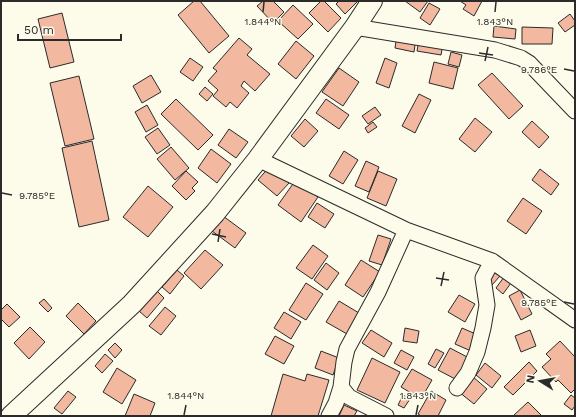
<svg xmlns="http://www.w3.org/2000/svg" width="576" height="417" font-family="'Work Sans',sans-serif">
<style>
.building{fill:#f2b8a0;stroke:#2b2b2b}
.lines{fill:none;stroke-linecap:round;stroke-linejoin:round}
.minor-casing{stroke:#2b2b2b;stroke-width:17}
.major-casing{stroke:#2b2b2b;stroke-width:22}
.minor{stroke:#fdfbea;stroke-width:15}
.major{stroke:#fdfbea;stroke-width:20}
.ticks{fill:none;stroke:#2b2b2b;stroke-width:1.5}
.ticks-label{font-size:10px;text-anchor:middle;fill:#2b2b2b;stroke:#fdfbea;stroke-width:3;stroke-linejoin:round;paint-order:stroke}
</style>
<rect width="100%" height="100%" fill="#fdfbea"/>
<path class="building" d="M 194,1 L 200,1 L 229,36 L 209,53 L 178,15 Z
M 263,1 L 273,1 L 284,12 L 273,23 L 257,6 Z
M 321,1 L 324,1 L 341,18 L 328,32 L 309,13 Z
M 339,1 L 358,1 L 345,14 L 336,4 Z
M 405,1 L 428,1 L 420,12 Z
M 460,1 L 482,1 L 474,16 L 463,9 L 466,5 Z
M 429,3 L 440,9 L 430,25 L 420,18 Z
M 293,5 L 313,24 L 298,39 L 278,21 Z
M 62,13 L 74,62 L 50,68 L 38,19 Z
M 570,14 L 575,21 L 575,25 L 565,32 L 558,23 Z
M 494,26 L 516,29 L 515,39 L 493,37 Z
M 522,27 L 553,28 L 552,44 L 522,44 Z
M 397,35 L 416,38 L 414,52 L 395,48 Z
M 239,38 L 252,49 L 247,55 L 270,74 L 255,91 L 244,81 L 241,86 L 249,93 L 237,108 L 230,102 L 226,107 L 213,96 L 218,90 L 208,81 L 217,71 L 213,68 Z
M 419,40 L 443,44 L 441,55 L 417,51 Z
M 296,41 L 314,56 L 296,79 L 278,64 Z
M 451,52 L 462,55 L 459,67 L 448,64 Z
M 190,58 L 203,67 L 193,81 L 180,72 Z
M 385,58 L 397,63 L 389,88 L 376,83 Z
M 434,62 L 458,68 L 453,89 L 429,83 Z
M 339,68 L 359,82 L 343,106 L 322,92 Z
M 492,73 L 523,106 L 509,119 L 478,85 Z
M 151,75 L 161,92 L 142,103 L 133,86 Z
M 79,76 L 94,139 L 65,146 L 50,83 Z
M 205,87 L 213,94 L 207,101 L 199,94 Z
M 419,94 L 431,100 L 415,133 L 402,126 Z
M 176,99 L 213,135 L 198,150 L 161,114 Z
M 326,99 L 349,115 L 339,129 L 316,113 Z
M 147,105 L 158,125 L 146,132 L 135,112 Z
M 375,107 L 381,115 L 368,124 L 362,116 Z
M 475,118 L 492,132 L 475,152 L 459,139 Z
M 305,119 L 318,131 L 304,147 L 291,136 Z
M 532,121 L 549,137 L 539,148 L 522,132 Z
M 373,122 L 377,127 L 368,133 L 365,128 Z
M 158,128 L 170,145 L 157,154 L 145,137 Z
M 229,129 L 248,142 L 236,158 L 218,145 Z
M 92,141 L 109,220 L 79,227 L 62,148 Z
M 171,147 L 189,168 L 175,180 L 157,159 Z
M 211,149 L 231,164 L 217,183 L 198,168 Z
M 344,151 L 358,160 L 343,184 L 329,176 Z
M 366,161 L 379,167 L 369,192 L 355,186 Z
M 270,166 L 289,183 L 277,196 L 258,180 Z
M 540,169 L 559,184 L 551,195 L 532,180 Z
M 186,171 L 198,182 L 192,188 L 195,191 L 186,200 L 172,186 Z
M 378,171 L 397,179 L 386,206 L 367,198 Z
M 295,181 L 318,197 L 301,222 L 278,205 Z
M 148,186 L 173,207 L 148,237 L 123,217 Z
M 523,198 L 542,211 L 526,234 L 507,221 Z
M 317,203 L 334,214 L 325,228 L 308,217 Z
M 223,216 L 246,233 L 235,248 L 212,231 Z
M 378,235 L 391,239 L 382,265 L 369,261 Z
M 313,245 L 328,256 L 312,279 L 296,268 Z
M 205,250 L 223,265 L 201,289 L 184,273 Z
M 361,260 L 380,272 L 363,297 L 345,285 Z
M 326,263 L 339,273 L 327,290 L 314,280 Z
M 177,270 L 184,276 L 170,294 L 162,287 Z
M 495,271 L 500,276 L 492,285 L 487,280 Z
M 504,277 L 511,283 L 503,294 L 496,288 Z
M 306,283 L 323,294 L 306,320 L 289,310 Z
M 156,290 L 164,298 L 147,318 L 139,311 Z
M 520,290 L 532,314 L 521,320 L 509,296 Z
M 459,295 L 475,304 L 465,322 L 448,312 Z
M 44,299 L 52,308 L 48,312 L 39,303 Z
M 339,301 L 359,313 L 347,334 L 326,322 Z
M 78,303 L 96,321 L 84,334 L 66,316 Z
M 7,304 L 20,317 L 9,327 L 1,319 L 1,310 Z
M 165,307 L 176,316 L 161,335 L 149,326 Z
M 284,312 L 301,322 L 291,339 L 274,328 Z
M 30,327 L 45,342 L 29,359 L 14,343 Z
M 405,328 L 419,331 L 417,343 L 403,341 Z
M 462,328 L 478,335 L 471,351 L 455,344 Z
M 371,330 L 392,343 L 384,357 L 362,343 Z
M 530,330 L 536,346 L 521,352 L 515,336 Z
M 275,336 L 294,346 L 284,364 L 265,354 Z
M 560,341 L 575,357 L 575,389 L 571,393 L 558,380 L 556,382 L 542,367 L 551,359 L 546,354 Z
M 115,343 L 122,350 L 115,358 L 108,350 Z
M 450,348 L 469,358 L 457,380 L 438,370 Z
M 436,349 L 444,353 L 435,368 L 428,364 Z
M 401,350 L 414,357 L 407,370 L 394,363 Z
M 321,351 L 339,358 L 333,375 L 315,368 Z
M 105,354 L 113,361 L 102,373 L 95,366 Z
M 372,358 L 400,372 L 385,403 L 357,390 Z
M 529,362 L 537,371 L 513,395 L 504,387 Z
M 485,363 L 501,376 L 492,388 L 476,375 Z
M 117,368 L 136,380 L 122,404 L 103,392 Z
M 412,369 L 432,380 L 421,399 L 401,387 Z
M 283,374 L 305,381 L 307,374 L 329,380 L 318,416 L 271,416 Z
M 472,376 L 487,389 L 474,404 L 459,392 Z
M 68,391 L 76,397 L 62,414 L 54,408 Z
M 431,391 L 446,400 L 438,416 L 421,416 L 418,414 Z
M 134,394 L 155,403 L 150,416 L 125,416 Z
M 403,395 L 410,399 L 404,408 L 398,405 Z
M 571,395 L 575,398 L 575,406 L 572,410 L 564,404 Z
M 528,402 L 542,416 L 513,416 Z
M 344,405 L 357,411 L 354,416 L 339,416 Z"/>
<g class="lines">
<defs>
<path id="minor" d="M 355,27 L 495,50 L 521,58 L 529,63 L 575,111
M 258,159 L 406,230 L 492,261 L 575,320
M 341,387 L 349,397 L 386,416
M 457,388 L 468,373 L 477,352 L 483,328 L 487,305 L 483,278 L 492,261
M 329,416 L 336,403 L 341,387 L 344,362 L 347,349 L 378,292 L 406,230"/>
<path id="major" d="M 11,416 L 132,304 L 215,213 L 258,159 L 355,27 L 372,1"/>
</defs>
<use href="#minor" class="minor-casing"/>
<use href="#major" class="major-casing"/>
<use href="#minor" class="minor"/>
<use href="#major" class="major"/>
</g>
<path class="ticks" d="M 263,12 L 264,2M 495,12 L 496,2M 479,53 L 493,55M 485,61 L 488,47M 564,69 L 574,71M 2,193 L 12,195M 212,234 L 226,237M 218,242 L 220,229M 436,278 L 449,280M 441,286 L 444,272M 564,302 L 574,304M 184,415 L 186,405M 416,415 L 418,405"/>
<g class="ticks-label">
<text x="263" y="25">1.844°N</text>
<text x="495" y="25">1.843°N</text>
<text x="539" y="73">9.786°E</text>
<text x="37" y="199">9.785°E</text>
<text x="539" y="306">9.785°E</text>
<text x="186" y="399">1.844°N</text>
<text x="418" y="399">1.843°N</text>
</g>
<rect width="576" height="417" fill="none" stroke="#2b2b2b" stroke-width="4"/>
<g transform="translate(540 381) rotate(281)" stroke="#fdfbea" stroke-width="3" paint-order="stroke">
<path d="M0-3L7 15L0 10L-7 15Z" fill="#2b2b2b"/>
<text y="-6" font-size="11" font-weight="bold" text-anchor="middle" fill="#2b2b2b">N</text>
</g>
<path d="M18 34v6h103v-6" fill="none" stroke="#2b2b2b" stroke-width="2"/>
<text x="24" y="34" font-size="12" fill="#2b2b2b" stroke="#fdfbea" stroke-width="3" paint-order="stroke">50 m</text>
</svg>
